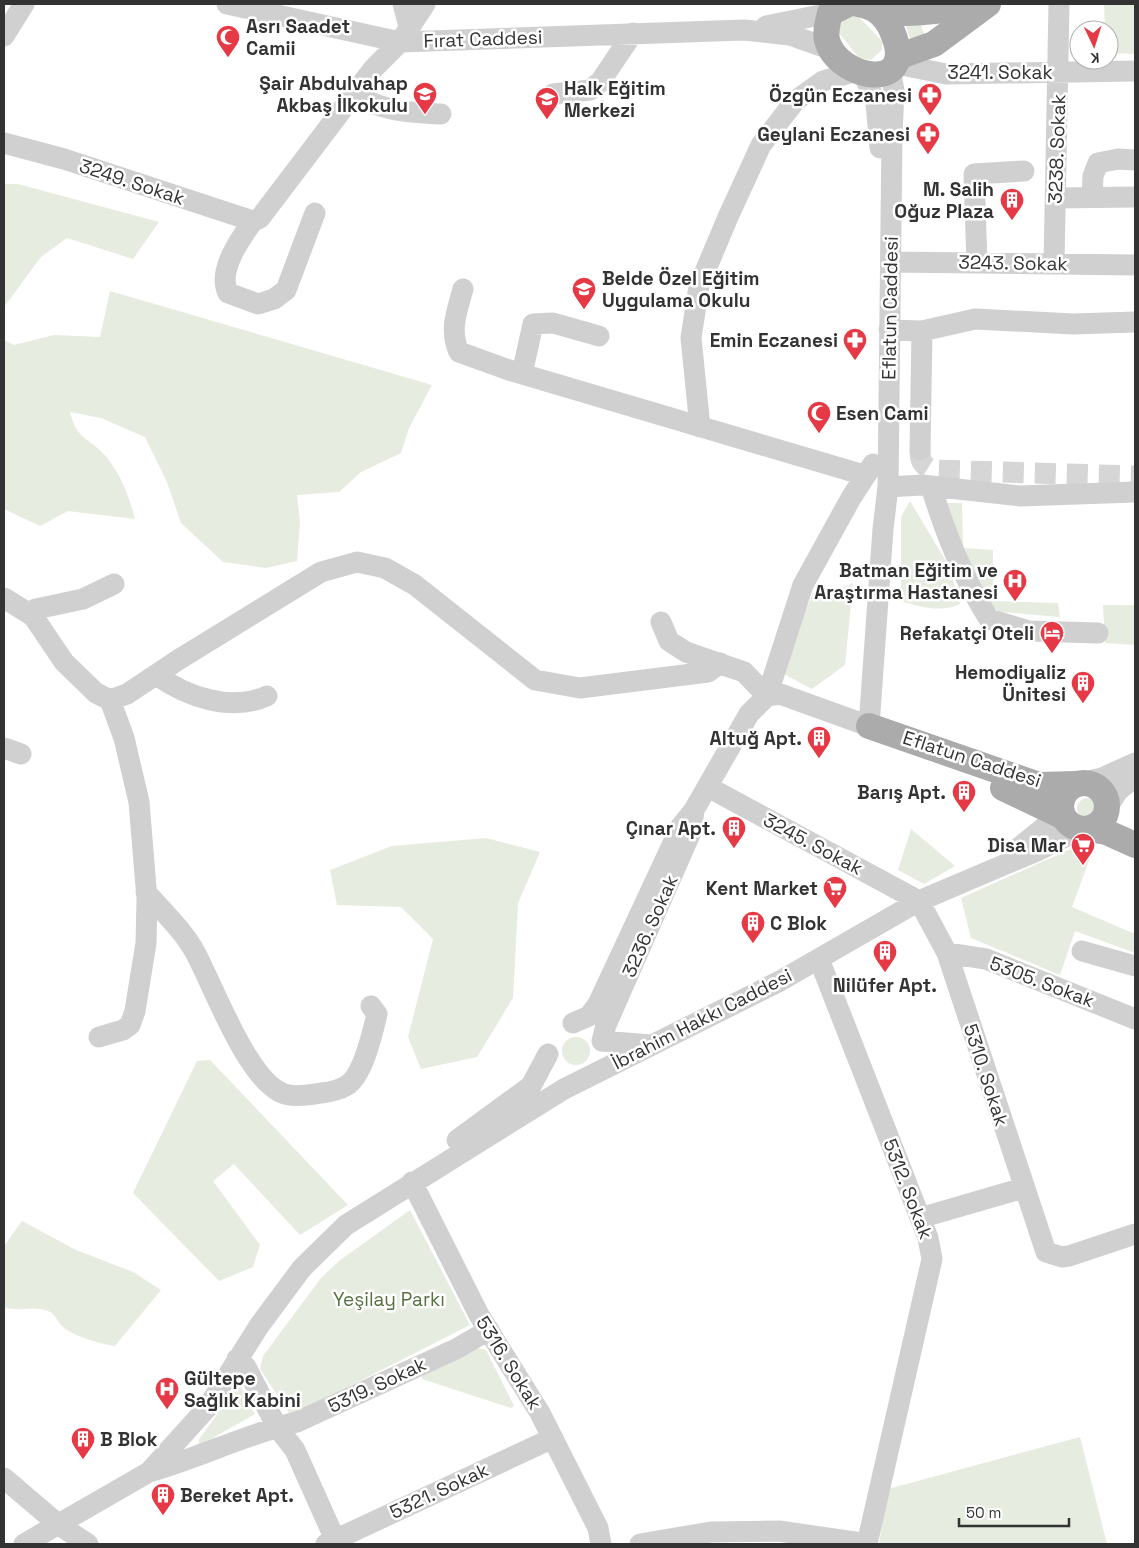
<svg xmlns="http://www.w3.org/2000/svg" width="1139" height="1548" font-family="'Space Grotesk',sans-serif">
<style>
.green{fill:#e6ecdf}
.lines{fill:none;stroke-linecap:round;stroke-linejoin:round}
.minor-tunnel{stroke:#d6d6d6;stroke-width:21;stroke-dasharray:21 11;stroke-linecap:butt}
.minor{stroke:#d0d0d0;stroke-width:21}
.major{stroke:#ababab;stroke-width:26}
.labels{text-anchor:middle;dominant-baseline:central;stroke-width:5;stroke-linejoin:round;paint-order:stroke}
.poi-label{font-size:19px;font-weight:bold;fill:#333;stroke:#fff;text-anchor:end}
.street-label{font-size:19px;fill:#333;stroke:#fff}
.park-label{font-size:19px;fill:#56703f;stroke:#fff}
</style>
<rect width="100%" height="100%" fill="#fff"/>
<path class="green" d="M 1104,4 L 1135,4 L 1135,54 L 1109,53 L 1109,30 L 1105,30 Z
M 856,14 L 882,41 L 882,50 L 871,60 L 859,58 L 839,33 L 839,20 Z
M 917,15 L 925,36 L 911,42 L 905,23 Z
M 4,184 L 18,184 L 159,222 L 133,259 L 67,238 L 41,257 L 4,307 Z
M 110,291 L 432,385 L 409,428 L 401,453 L 361,472 L 339,492 L 297,495 L 300,522 L 297,561 L 266,568 L 223,562 L 181,523 L 167,482 L 145,437 L 101,418 L 70,412 C 77,442 92,438 108,459 C 122,477 129,497 135,519 L 68,511 L 40,526 L 4,509 L 4,340 L 14,345 L 54,335 L 100,337 Z
M 910,501 L 949,566 L 960,604 C 943,613 919,607 901,601 L 901,517 Z
M 942,503 L 962,503 L 963,548 L 993,550 L 993,601 L 1058,603 L 1060,617 L 1001,612 L 988,607 Z
M 853,583 L 845,665 L 812,689 L 780,672 L 813,593 L 833,592 Z
M 1103,605 L 1135,605 L 1135,645 L 1105,643 Z
M1077 809a11 11 0 1 1 22 0a11 11 0 1 1-22 0Z
M 911,829 L 955,866 L 924,884 L 898,870 Z
M 486,838 L 540,852 L 518,903 L 513,998 L 477,1057 L 421,1069 L 408,1037 L 433,939 L 401,907 L 337,905 L 330,870 L 392,846 Z
M 1073,848 L 1091,855 L 1072,907 L 1135,934 L 1135,953 L 1075,931 L 1060,975 L 971,938 L 961,898 Z
M562 1051a14 14 0 1 1 28 0a14 14 0 1 1-28 0Z
M 210,1060 L 348,1205 L 300,1235 L 234,1164 L 213,1181 L 260,1245 L 253,1267 L 219,1281 L 133,1193 L 197,1061 Z
M 410,1210 L 470,1325 L 291,1416 L 260,1369 L 263,1356 L 321,1278 L 339,1261 Z
M 22,1221 L 76,1250 L 133,1272 L 161,1290 L 115,1346 C 100,1344 74,1336 63,1327 C 58,1323 56,1315 50,1312 C 34,1304 19,1313 4,1307 L 4,1246 Z
M 476,1348 L 486,1350 L 514,1406 L 511,1408 L 422,1379 L 421,1375 Z
M 238,1386 L 241,1387 L 255,1414 L 204,1443 L 199,1444 L 199,1439 Z
M 1080,1437 L 1107,1544 L 879,1544 L 888,1489 Z"/>
<g class="lines">
<path class="minor-tunnel" d="M 920,450 C 920,461 922,465 932,470 L 1135,476"/>
<path class="minor" d="M 227,4 L 400,42 L 744,30 L 790,35 L 830,49
M 403,4 L 410,30
M 766,26 L 830,13
M 4,36 L 24,4
M 897,64 L 946,74 L 1135,71
M 863,73 L 876,103 L 880,148
M 354,94 C 386,112 405,112 441,114
M 553,94 L 590,90 L 600,82 L 633,33
M 4,143 L 64,159 L 253,221 L 260,218 L 373,69 L 400,42 L 425,4
M 1056,198 L 1135,197
M 1092,198 L 1093,176 L 1098,163 L 1118,159 L 1135,160
M 253,221 C 240,239 217,271 228,293 L 258,304 L 274,299 L 286,290 L 315,213
M 891,262 L 1135,265
M 977,263 L 974,174 L 1024,171
M 1054,264 L 1059,4
M 463,289 C 457,311 449,330 459,352 L 512,371 L 864,475
M 889,330 L 922,331 L 975,319 L 1073,324 L 1135,322
M 522,374 L 533,324 L 553,323 L 599,336
M 700,427 L 691,338 L 699,286 L 728,217 L 761,145 L 795,101 L 823,81 L 857,71
M 920,450 L 922,331
M 931,486 C 945,533 963,578 989,619 L 1029,631 L 1098,633
M 888,487 L 922,485 L 1020,496 L 1135,492
M 4,598 L 33,616 L 64,662 L 96,693 L 110,700 L 127,694 L 178,660 L 321,572 L 357,562 L 385,568 L 415,585 L 535,680 L 580,688 L 708,672 L 720,663
M 28,613 L 36,609 L 83,599 L 114,584
M 661,622 L 669,641 L 686,652 L 744,672 L 767,696
M 156,675 C 187,697 231,712 267,696
M 767,696 L 803,585 L 851,498 L 873,464
M 4,748 L 21,754
M 1084,782 L 1102,778 L 1135,763
M 708,787 L 919,901 L 947,953 L 1046,1252 L 1062,1257 L 1069,1256 L 1135,1234
M 1108,806 L 1118,791 L 1135,777
M 694,810 L 749,714 L 767,696 L 780,694 L 869,726 L 883,529 L 888,487 L 892,135 L 894,90 L 890,70
M 1011,854 L 1047,825 L 1064,817
M 146,892 C 163,912 184,931 196,954 C 214,988 246,1075 280,1092 C 290,1098 310,1095 321,1093 C 329,1092 339,1090 346,1086 C 363,1077 373,1031 377,1014 L 371,1006
M 1082,951 L 1135,966
M 947,953 L 986,959 L 1135,1019
M 819,959 L 928,1238 L 932,1259 L 867,1544
M 573,1023 L 589,1016 L 598,1004 L 681,826 L 694,810 L 691,832 L 606,1025 L 602,1041 L 650,1045
M 99,1037 L 123,1030 L 130,1025 L 135,1011 L 146,943 L 147,899 L 139,802 L 124,738 L 110,700
M 457,1140 L 531,1086 L 548,1054
M 412,1182 L 479,1315 L 540,1413 L 598,1528 L 601,1544
M 920,1218 L 1023,1188
M 237,1359 L 246,1367 L 277,1427 L 295,1450 L 337,1544
M 149,1472 C 199,1458 246,1434 297,1422 L 456,1349 L 489,1330
M 4,1478 L 59,1525 L 88,1544
M 24,1544 L 149,1472 L 207,1408 L 259,1326 L 302,1268 L 346,1225 L 564,1089 L 780,981 L 919,901 L 1039,850 L 1081,829
M 326,1544 L 553,1438
M 640,1544 L 711,1532 L 779,1531 L 855,1542 L 859,1544"/>
<path class="major" d="M 848,4 L 830,13 C 828,21 825,32 827,40 C 837,80 920,95 892,31 C 886,16 875,6 858,4
M 881,14 C 904,12 943,14 962,4
M 900,56 L 934,44 L 988,4
M 869,726 L 1039,785 L 1076,784
M1061 806a23 23 0 1 1 46 0a23 23 0 1 1-46 0Z
M 1003,788 L 1064,817
M 1089,829 L 1106,832 L 1135,845"/>
</g>
<defs>
<symbol id="mosque-pin" viewBox="-11 -11 22 30"><path d="M0 17L-7.5 6A9.5 9.5 0 1 1 7.5 6Z" fill="#e63946" stroke="#fff"/><path d="M3.5-4.9A6 6 0 1 0 3.5 4.9A5 5 0 1 1 3.5-4.9Z" fill="#fff"/></symbol>
<symbol id="school-pin" viewBox="-11 -11 22 30"><path d="M0 17L-7.5 6A9.5 9.5 0 1 1 7.5 6Z" fill="#e63946" stroke="#fff"/><path d="M0-5L7-2L0 1L-7-2ZM-4 1L0 2.5L4 1V4Q0 6-4 4Z" fill="#fff"/></symbol>
<symbol id="pharmacy-pin" viewBox="-11 -11 22 30"><path d="M0 17L-7.5 6A9.5 9.5 0 1 1 7.5 6Z" fill="#e63946" stroke="#fff"/><path d="M-2-6h4v4h4v4h-4v4h-4v-4h-4v-4h4Z" fill="#fff"/></symbol>
<symbol id="building-pin" viewBox="-11 -11 22 30"><path d="M0 17L-7.5 6A9.5 9.5 0 1 1 7.5 6Z" fill="#e63946" stroke="#fff"/><path d="M-4-6H4V6H1V3H-1V6H-4ZM-2.5-4.3h1.7v1.8h-1.7ZM.8-4.3h1.7v1.8H.8ZM-2.5-1h1.7V.8h-1.7ZM.8-1h1.7V.8H.8Z" fill="#fff"/></symbol>
<symbol id="hospital-pin" viewBox="-11 -11 22 30"><path d="M0 17L-7.5 6A9.5 9.5 0 1 1 7.5 6Z" fill="#e63946" stroke="#fff"/><path d="M-5-5h3v3.5h4V-5h3V5h-3V1.5h-4V5h-3Z" fill="#fff"/></symbol>
<symbol id="hotel-pin" viewBox="-11 -11 22 30"><path d="M0 17L-7.5 6A9.5 9.5 0 1 1 7.5 6Z" fill="#e63946" stroke="#fff"/><path d="M-6-4.5h1.5V1H6V5H4.5V3h-9V5H-6ZM-4 0a1.8 1.8 0 1 1 3.6 0ZM.5 0V-2.5h3Q6-2.5 6 0Z" fill="#fff"/></symbol>
<symbol id="supermarket-pin" viewBox="-11 -11 22 30"><path d="M0 17L-7.5 6A9.5 9.5 0 1 1 7.5 6Z" fill="#e63946" stroke="#fff"/><path d="M-6-5.5h2.5l.6 2H6L4.5 2H-2.5L-4.4-4H-6ZM-1.5 3.2a1.3 1.3 0 1 0 .1 0ZM3 3.2a1.3 1.3 0 1 0 .1 0Z" fill="#fff"/></symbol>
</defs>
<g fill-rule="evenodd">
<use href="#mosque-pin" x="214" y="23" width="28" height="38"/>
<use href="#school-pin" x="411" y="80" width="28" height="38"/>
<use href="#pharmacy-pin" x="916" y="81" width="28" height="38"/>
<use href="#school-pin" x="533" y="85" width="28" height="38"/>
<use href="#pharmacy-pin" x="914" y="120" width="28" height="38"/>
<use href="#building-pin" x="998" y="186" width="28" height="38"/>
<use href="#school-pin" x="570" y="275" width="28" height="38"/>
<use href="#pharmacy-pin" x="841" y="326" width="28" height="38"/>
<use href="#mosque-pin" x="805" y="399" width="28" height="38"/>
<use href="#hospital-pin" x="1001" y="567" width="28" height="38"/>
<use href="#hotel-pin" x="1038" y="619" width="28" height="38"/>
<use href="#building-pin" x="1069" y="669" width="28" height="38"/>
<use href="#building-pin" x="805" y="724" width="28" height="38"/>
<use href="#building-pin" x="950" y="778" width="28" height="38"/>
<use href="#building-pin" x="720" y="814" width="28" height="38"/>
<use href="#supermarket-pin" x="1069" y="831" width="28" height="38"/>
<use href="#supermarket-pin" x="821" y="874" width="28" height="38"/>
<use href="#building-pin" x="739" y="909" width="28" height="38"/>
<use href="#building-pin" x="871" y="938" width="28" height="38"/>
<use href="#hospital-pin" x="153" y="1375" width="28" height="38"/>
<use href="#building-pin" x="69" y="1425" width="28" height="38"/>
<use href="#building-pin" x="149" y="1481" width="28" height="38"/>
</g>
<g class="labels">
<g class="poi-label">
<text x="246" y="26" text-anchor="start">Asrı Saadet<tspan x="246" dy="22">Camii</tspan></text>
<text x="408" y="83">Şair Abdulvahap<tspan x="408" dy="22">Akbaş İlkokulu</tspan></text>
<text x="564" y="88" text-anchor="start">Halk Eğitim<tspan x="564" dy="22">Merkezi</tspan></text>
<text x="912" y="95">Özgün Eczanesi</text>
<text x="910" y="134">Geylani Eczanesi</text>
<text x="994" y="189">M. Salih<tspan x="994" dy="22">Oğuz Plaza</tspan></text>
<text x="602" y="278" text-anchor="start">Belde Özel Eğitim<tspan x="602" dy="22">Uygulama Okulu</tspan></text>
<text x="838" y="340">Emin Eczanesi</text>
<text x="836" y="413" text-anchor="start">Esen Cami</text>
<text x="998" y="570">Batman Eğitim ve<tspan x="998" dy="22">Araştırma Hastanesi</tspan></text>
<text x="1034" y="633">Refakatçi Oteli</text>
<text x="1066" y="672">Hemodiyaliz<tspan x="1066" dy="22">Ünitesi</tspan></text>
<text x="802" y="738">Altuğ Apt.</text>
<text x="946" y="792">Barış Apt.</text>
<text x="716" y="828">Çınar Apt.</text>
<text x="1066" y="845">Disa Mar</text>
<text x="818" y="888">Kent Market</text>
<text x="770" y="923" text-anchor="start">C Blok</text>
<text x="885" y="985" text-anchor="middle">Nilüfer Apt.</text>
<text x="184" y="1378" text-anchor="start">Gültepe<tspan x="184" dy="22">Sağlık Kabini</tspan></text>
<text x="100" y="1439" text-anchor="start">B Blok</text>
<text x="180" y="1495" text-anchor="start">Bereket Apt.</text>
</g>
<g class="street-label">
<text transform="translate(483 39) rotate(-2)">Fırat Caddesi</text>
<text x="1000" y="72">3241. Sokak</text>
<text transform="translate(1057 149) rotate(-88)">3238. Sokak</text>
<text transform="translate(132 182) rotate(18)">3249. Sokak</text>
<text transform="translate(1013 263) rotate(1)">3243. Sokak</text>
<text transform="translate(890 308) rotate(-89)">Eflatun Caddesi</text>
<text transform="translate(972 759) rotate(18)">Eflatun Caddesi</text>
<text transform="translate(813 844) rotate(28)">3245. Sokak</text>
<text transform="translate(650 926) rotate(-66)">3236. Sokak</text>
<text transform="translate(1042 982) rotate(21)">5305. Sokak</text>
<text transform="translate(702 1019) rotate(-27)">İbrahim Hakkı Caddesi</text>
<text transform="translate(986 1075) rotate(72)">5310. Sokak</text>
<text transform="translate(908 1189) rotate(69)">5312. Sokak</text>
<text transform="translate(509 1363) rotate(58)">5316. Sokak</text>
<text transform="translate(377 1385) rotate(-25)">5319. Sokak</text>
<text transform="translate(439 1491) rotate(-25)">5321. Sokak</text>
</g>
<g class="park-label">
<text x="389" y="1299">Yeşilay Parkı</text>
</g>
</g>
<rect width="1139" height="1548" fill="none" stroke="#333333" stroke-width="10"/>
<g transform="translate(1094 45) rotate(176)"><circle r="24" fill="#ffffff" stroke="#adadad"/>
<path d="M0-4L9 19L0 12L-9 19Z" fill="#e63946"/>
<text y="-8" font-size="14" font-weight="bold" text-anchor="middle" fill="#333333">K</text>
</g>
<path d="M959 1518v8h110v-8" fill="none" stroke="#333333" stroke-width="2.5"/>
<text x="966" y="1518" font-size="15" fill="#333333" stroke="#ffffff" stroke-width="4" paint-order="stroke">50 m</text>
</svg>
